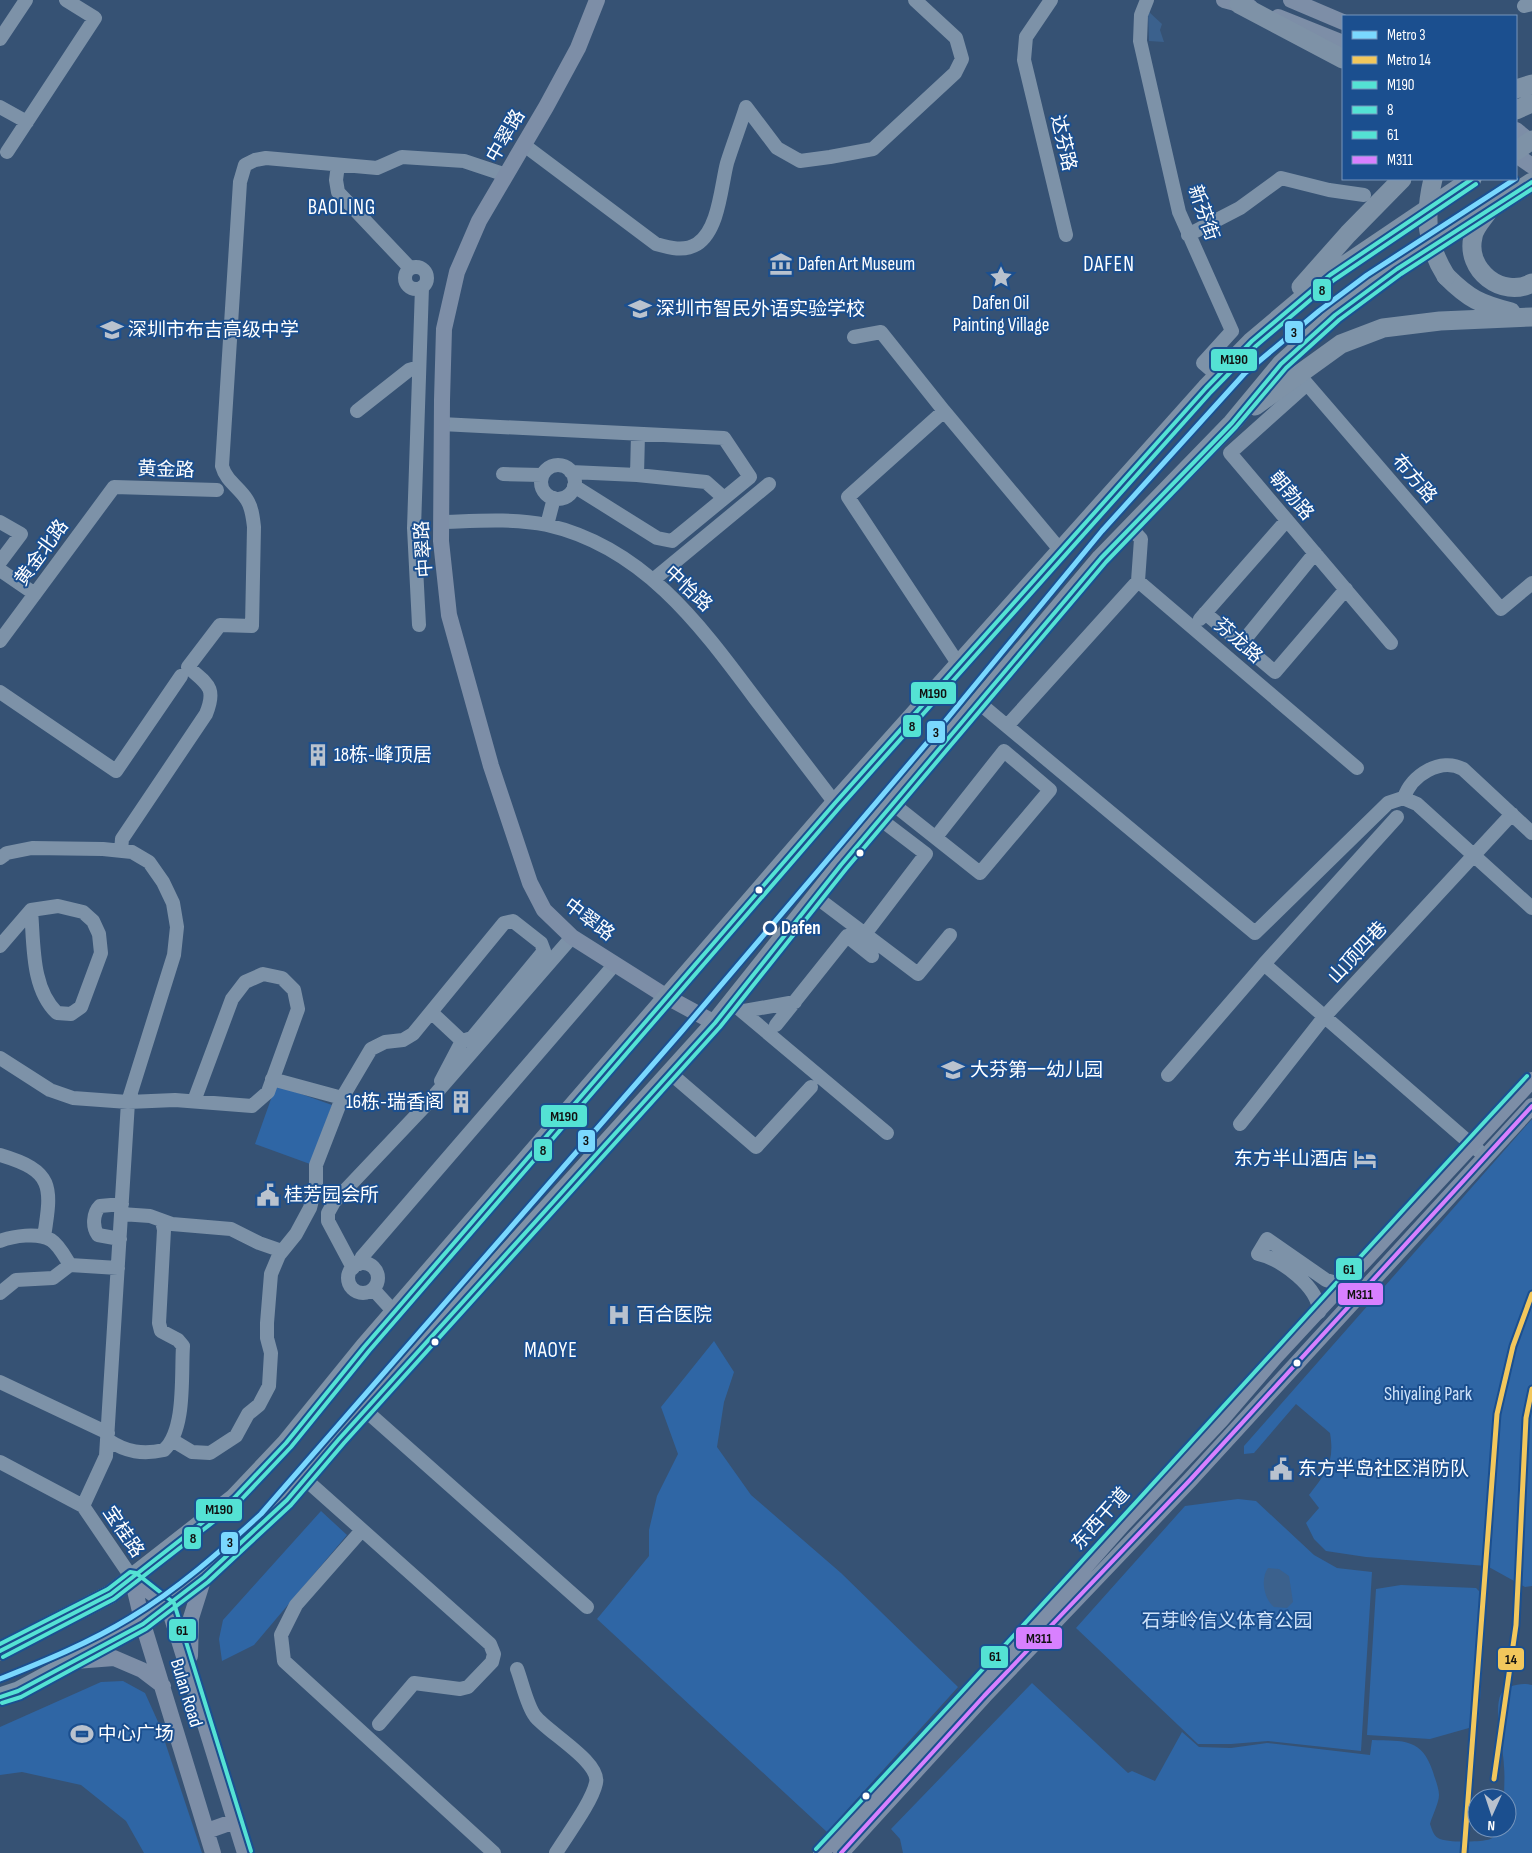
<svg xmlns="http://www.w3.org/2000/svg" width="1532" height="1853" font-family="'Sofia Sans Condensed','Noto Sans SC',sans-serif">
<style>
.green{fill:#2f66a5}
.water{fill:#3b618d}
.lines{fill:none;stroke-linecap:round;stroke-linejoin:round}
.minor{stroke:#7d92a8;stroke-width:14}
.major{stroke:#7d8ea7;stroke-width:16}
.highway{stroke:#7e92a7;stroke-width:19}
.highway-bridge{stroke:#7e92a7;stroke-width:19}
.bus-1-casing{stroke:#1b4f8f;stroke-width:8}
.bus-2-casing{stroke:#1b4f8f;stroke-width:8}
.bus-3-casing{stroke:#1b4f8f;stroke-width:8}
.bus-4-casing{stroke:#1b4f8f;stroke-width:8}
.bus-1{stroke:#54e2d4;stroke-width:4}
.bus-2{stroke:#54e2d4;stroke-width:4}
.bus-3{stroke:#54e2d4;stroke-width:4}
.bus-4{stroke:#d880ff;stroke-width:4}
.metro-1-casing{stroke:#1b4f8f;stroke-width:9}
.metro-2-casing{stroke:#1b4f8f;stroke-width:9}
.metro-1{stroke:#7ad8fe;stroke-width:5}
.metro-2{stroke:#f2c75c;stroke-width:5}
.bus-dot{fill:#fff;stroke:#1b4f8f;stroke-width:2}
.stop-dot{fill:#1b4f8f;stroke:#fff;stroke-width:2.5}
.labels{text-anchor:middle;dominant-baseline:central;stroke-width:4;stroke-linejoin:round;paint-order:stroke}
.street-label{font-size:19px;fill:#fff;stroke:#1b4f8f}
.poi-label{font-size:19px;fill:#fff;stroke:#1b4f8f;text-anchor:start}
.stop-label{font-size:19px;font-weight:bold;fill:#fff;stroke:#1b4f8f;text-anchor:start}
.park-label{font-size:19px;fill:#cfe3fa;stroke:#1b4f8f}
.quarter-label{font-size:21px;letter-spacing:1px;fill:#fff;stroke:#1b4f8f}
.line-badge{stroke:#1b4f8f;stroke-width:2}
.pale-badge-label{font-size:14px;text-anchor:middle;font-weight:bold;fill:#111}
</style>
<rect width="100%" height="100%" fill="#365274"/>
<path class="green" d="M 276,1085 L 332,1105 L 310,1164 L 255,1144 Z
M 1532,1119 L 1532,1586 L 1525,1587 L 1487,1566 L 1366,1557 L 1326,1551 L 1314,1539 L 1306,1523 L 1319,1508 L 1309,1495 C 1326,1473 1335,1462 1330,1433 L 1296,1404 L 1254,1453 L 1244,1454 L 1244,1446 Z
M 714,1341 L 734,1372 L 724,1402 L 717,1447 L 751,1495 L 841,1573 L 958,1687 L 827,1832 L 597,1619 L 649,1556 L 649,1530 L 657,1496 L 678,1454 L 661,1407 Z
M 1238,1499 L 1256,1501 L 1314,1555 L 1337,1568 L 1372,1572 L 1361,1751 L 1268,1741 L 1231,1744 L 1198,1744 L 1076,1628 L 1185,1506 Z
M 321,1511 L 347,1535 L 254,1645 L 222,1661 L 219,1639 L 223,1620 Z
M 1401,1585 L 1476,1588 L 1486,1598 L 1479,1718 L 1476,1726 L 1430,1739 L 1367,1735 L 1376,1589 Z
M 123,1681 L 145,1693 L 159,1724 L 202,1853 L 144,1853 L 126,1821 L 81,1785 L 22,1772 L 0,1775 L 0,1727 L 101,1682 Z
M 1032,1683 L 1128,1773 L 1132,1771 L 1155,1781 L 1182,1732 L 1199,1747 L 1231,1748 L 1267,1743 L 1370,1755 L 1372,1740 C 1404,1741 1422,1738 1433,1772 C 1435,1779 1439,1788 1439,1795 C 1439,1803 1432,1816 1430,1824 C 1432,1829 1433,1835 1438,1838 C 1446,1843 1477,1842 1487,1840 C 1493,1839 1498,1834 1502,1828 L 1507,1828 L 1507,1798 L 1504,1798 C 1504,1788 1505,1777 1504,1767 C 1504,1749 1493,1709 1501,1694 C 1506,1685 1523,1682 1532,1685 L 1532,1853 L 903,1853 L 900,1839 L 891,1829 Z"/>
<path class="water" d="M 1148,11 L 1162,24 L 1160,30 L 1164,42 L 1149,41 Z
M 1268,1568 L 1279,1569 L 1289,1576 L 1293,1602 L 1287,1608 L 1274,1607 C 1264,1599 1260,1579 1268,1568 Z"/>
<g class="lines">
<path class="minor" d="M 1051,0 L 1026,37 L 1024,60 L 1066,235
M 1147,0 L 1141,15 L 1140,41 L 1179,212 L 1232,331 L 1203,363 L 1218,376
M 1524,6 L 1532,4
M 0,39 L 26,0
M 0,107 L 27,122
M 524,145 L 656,244 C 670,248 684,252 697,244 C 719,230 721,186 727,163 C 733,144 740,126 746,107 L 777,148 L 800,161 L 830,157 L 873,149 L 955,73 L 962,59 L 956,38 L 915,0
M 7,152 L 95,18 L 66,0
M 338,165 L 336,180 L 338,192 L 410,268
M 1188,235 L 1240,208 L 1281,178 L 1329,190 L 1364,195
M405 278a11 11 0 1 1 22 0a11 11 0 1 1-22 0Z
M 854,337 L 881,332 L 944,411
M 1301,377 L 1501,609 L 1532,583
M 1307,384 L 1230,453 L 1391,643
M 357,411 L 409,370 L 419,367
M 441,424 L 724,438 L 750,477 L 672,541 L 657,538 L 574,486
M541 482a17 17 0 1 1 34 0a17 17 0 1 1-34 0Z
M 571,472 L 637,475 L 706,482 L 724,498
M 503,474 L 542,475
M 637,475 L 638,434
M 0,522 L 21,534 L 0,562
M 441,522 C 476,521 512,518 547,525 C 644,547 701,626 757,701 C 783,735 809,769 835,803
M 547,525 L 554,498
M 1130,527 L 1141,539 L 1138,581 L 1357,768
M 0,570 L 35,594
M 653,580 L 769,484
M 1205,613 L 1275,672 L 1346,589
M 1200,619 L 1287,520
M 419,625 L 414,528 L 422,287
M 0,641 L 114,487 L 217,490
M 1241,644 L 1315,553
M 959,665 L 848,497 L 944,411 L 1061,551
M 0,692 L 116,771 L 181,676
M 978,702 L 1255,933 L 1388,803 L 1403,798 L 1417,804 L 1532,908
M 1007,726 L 1138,581
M 1404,798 C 1411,775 1441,757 1463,769 L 1532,833
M 893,804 L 980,873 L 1050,790 L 1004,751 L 936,837
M 1397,817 L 1264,964 L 1479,1151
M 121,851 L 122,839 L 206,714 C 217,687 207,684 188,667 L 220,625 L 252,626 L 254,527 C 253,518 252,508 247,500 C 239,487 226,481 222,466 L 240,182 L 245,165 L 255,160 L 266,158 L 377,168 L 402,157 L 464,161 L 506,175
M 0,858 L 7,853 L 32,848 L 103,849 L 132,852 L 149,862 L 163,882 L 173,903 L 177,927 L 174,955 L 128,1102 L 106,1456 L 83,1506
M 816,897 L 918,974 L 950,935
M 865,934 L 926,854 L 880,819
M 0,946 L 31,910 L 58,906 L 83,912 L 93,921 L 99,934 L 101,953 L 81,1007 L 71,1014 L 57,1013 C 31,988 34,944 31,910
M 731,1002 L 887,1133
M 744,1011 L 795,1002
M 431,1012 L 462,1041 L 441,1081
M 776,1025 L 847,936 L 872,956
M 0,1058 L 50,1090 L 73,1098 L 128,1102 L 175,1100 L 252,1106 L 268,1092 L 298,1009 L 294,990 L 282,978 L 263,974 L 245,982 L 232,999 L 194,1101
M 670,1073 L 756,1147 L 811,1087
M 1168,1075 L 1264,964
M 272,1079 L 342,1098
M 1240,1124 L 1325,1016 L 1512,814
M 0,1155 C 54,1171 52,1186 44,1237
M 121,1214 L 150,1216 L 172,1224 L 231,1229 L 259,1243 L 282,1251
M 120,1239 L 98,1235 C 92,1227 93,1213 100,1206 L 122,1204
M 0,1241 C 13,1236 38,1232 51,1240 C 59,1245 65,1257 70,1265 L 118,1268
M348 1278a15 15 0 1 1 30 0a15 15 0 1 1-30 0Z
M 359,1264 L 362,1257 L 615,964
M 353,1268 L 328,1221 L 328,1213 L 334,1202 L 425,1106 L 572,937
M 373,1289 L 394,1312
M 0,1293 L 16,1280 L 53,1278 L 70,1265
M 1319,1312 C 1319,1287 1281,1259 1258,1254 L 1267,1239 L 1326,1280 L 1343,1285
M 0,1382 L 108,1433
M 365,1410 L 587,1607
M 108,1440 C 126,1452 143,1455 164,1450 C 186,1430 181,1375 183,1346 L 178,1340 L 161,1331 L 159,1323 L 164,1230 L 162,1221
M 172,1440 L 192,1452 L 210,1453 L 236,1436 L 248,1414 L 259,1405 L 269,1386 L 271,1353 L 267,1338 L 267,1323 L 271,1274 L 279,1255 L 296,1234 L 310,1208 L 316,1184 L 316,1165 L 342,1098 L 371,1049 L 385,1042 L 403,1040 L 413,1034 L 504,923 L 513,921 L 541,943 L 544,951 L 472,1038 L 462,1041
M 0,1462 L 83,1506
M 305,1479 L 490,1644 L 494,1654 L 492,1662 L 468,1687 L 460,1689 L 414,1683 L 379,1724
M 83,1506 L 132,1578
M 362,1530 L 296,1605 L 281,1635 L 284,1661 L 494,1853
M 517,1669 C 522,1682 527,1706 535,1716 C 547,1732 601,1762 596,1783 C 592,1802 567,1835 556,1853"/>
<path class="major" d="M 597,0 L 578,48 L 546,107 L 479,221 L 457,272 L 444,329 L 442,400 L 441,541 L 449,615 L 491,766 L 530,883 L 544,910 L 572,937 L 667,997 L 715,1023
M 1224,0 L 1250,7
M 1291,0 L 1343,22
M 1278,17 L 1343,43
M 1516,130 L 1532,143
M 1516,155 L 1532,166
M 132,1578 L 168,1605 L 245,1853
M 132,1578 L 143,1624 L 213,1853
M 190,1656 L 191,1618 L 204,1577
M 75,1661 L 114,1658 L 142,1670 L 163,1686
M 207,1831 L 235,1821
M 821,1853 L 1021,1639 L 1124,1523 L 1221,1420 L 1276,1356 L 1532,1080
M 841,1853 L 984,1696 L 1190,1480 L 1532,1106"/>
<path class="highway" d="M 1239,4 L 1343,59
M 1516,89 L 1532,84
M 1516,110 L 1532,103
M 1487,213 C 1482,220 1474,228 1473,237 C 1465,270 1502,299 1532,283
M 1446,276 C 1469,299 1480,304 1511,312
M 1301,287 L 1348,234 L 1402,179
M 1255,406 L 1341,344 L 1383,328 L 1440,321 L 1532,317
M 0,1651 L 111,1594 L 234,1498 L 286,1443 L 364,1347 L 835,803 L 1206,388 L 1252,341 L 1330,275 L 1472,179
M 0,1697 L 18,1691 L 143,1624 L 204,1577 L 287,1500 L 339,1439 L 715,1023 L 841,865 L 1101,558 L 1232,423 L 1281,364 L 1335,315 L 1397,269 L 1532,182"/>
<path class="highway-bridge" d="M 1516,151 L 1532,140
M 1433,179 C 1424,216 1426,244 1446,276"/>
<defs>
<path id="bus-1" d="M 0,1651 L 111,1594 L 234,1498 L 286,1443 L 364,1347 L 835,803 L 1206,388 L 1252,341 L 1330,275 L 1472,179
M 0,1697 L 18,1691 L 143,1624 L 204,1577 L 287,1500 L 339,1439 L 715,1023 L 841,865 L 1101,558 L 1232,423 L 1281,364 L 1335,315 L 1397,269 L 1532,182"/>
<path id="bus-2" d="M 3,1657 L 114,1599 L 239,1502 L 291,1447 L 369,1351 L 840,807 L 1211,392 L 1256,346 L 1334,280 L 1476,184
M 2,1703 L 21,1697 L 146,1629 L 208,1582 L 291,1505 L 344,1443 L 720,1027 L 846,869 L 1106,562 L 1236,427 L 1286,368 L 1339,320 L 1401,274 L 1532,189"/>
<path id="bus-3" d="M 0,1644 L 108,1589 L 130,1572 L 136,1573 L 174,1603 L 251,1851
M 816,1849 C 1056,1593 1289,1332 1527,1076"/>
<path id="bus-4" d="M 841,1853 L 984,1696 L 1190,1480 L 1532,1106"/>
</defs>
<use href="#bus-1" class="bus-1-casing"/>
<use href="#bus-2" class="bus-2-casing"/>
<use href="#bus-3" class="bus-3-casing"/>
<use href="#bus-4" class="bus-4-casing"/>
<use href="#bus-1" class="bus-1"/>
<use href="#bus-2" class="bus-2"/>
<use href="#bus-3" class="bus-3"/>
<use href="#bus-4" class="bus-4"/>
<defs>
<path id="metro-1" d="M 0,1679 C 45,1661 89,1643 130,1618 C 178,1589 220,1552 261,1514 L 682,1031 L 937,731 L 1102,531 L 1245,373 L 1319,311 L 1367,275 L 1515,179"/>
<path id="metro-2" d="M 1494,1779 L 1516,1625 L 1526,1418 L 1532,1389
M 1464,1853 L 1497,1414 L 1513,1346 L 1532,1294"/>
</defs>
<use href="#metro-1" class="metro-1-casing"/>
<use href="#metro-2" class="metro-2-casing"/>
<use href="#metro-1" class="metro-1"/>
<use href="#metro-2" class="metro-2"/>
</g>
<defs>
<symbol id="museum-bare" viewBox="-9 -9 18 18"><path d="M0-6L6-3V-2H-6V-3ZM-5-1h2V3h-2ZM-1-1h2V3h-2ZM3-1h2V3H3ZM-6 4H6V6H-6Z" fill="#b9c2ce" stroke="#1b4f8f" stroke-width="2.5" paint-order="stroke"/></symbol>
<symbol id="sight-bare" viewBox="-9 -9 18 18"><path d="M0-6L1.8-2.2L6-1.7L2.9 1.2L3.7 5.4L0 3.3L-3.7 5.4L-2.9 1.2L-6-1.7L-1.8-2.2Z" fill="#b9c2ce" stroke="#1b4f8f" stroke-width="2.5" paint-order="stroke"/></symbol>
<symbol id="school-bare" viewBox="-9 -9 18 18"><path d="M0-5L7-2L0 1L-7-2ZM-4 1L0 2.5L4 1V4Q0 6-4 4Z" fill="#b9c2ce" stroke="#1b4f8f" stroke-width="2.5" paint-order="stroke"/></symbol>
<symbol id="building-bare" viewBox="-9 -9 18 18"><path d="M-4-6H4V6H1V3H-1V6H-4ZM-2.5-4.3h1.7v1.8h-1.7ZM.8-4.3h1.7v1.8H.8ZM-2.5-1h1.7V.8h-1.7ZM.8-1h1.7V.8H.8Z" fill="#b9c2ce" stroke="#1b4f8f" stroke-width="2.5" paint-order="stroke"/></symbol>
<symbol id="hotel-bare" viewBox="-9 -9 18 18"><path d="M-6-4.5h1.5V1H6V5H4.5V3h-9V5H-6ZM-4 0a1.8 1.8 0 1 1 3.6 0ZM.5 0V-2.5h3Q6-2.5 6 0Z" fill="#b9c2ce" stroke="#1b4f8f" stroke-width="2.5" paint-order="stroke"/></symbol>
<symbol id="civic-bare" viewBox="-9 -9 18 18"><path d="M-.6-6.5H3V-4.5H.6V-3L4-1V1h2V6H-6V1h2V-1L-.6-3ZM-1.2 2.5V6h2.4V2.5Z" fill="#b9c2ce" stroke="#1b4f8f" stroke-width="2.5" paint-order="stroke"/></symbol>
<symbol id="hospital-bare" viewBox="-9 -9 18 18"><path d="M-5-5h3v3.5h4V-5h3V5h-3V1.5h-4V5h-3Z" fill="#b9c2ce" stroke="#1b4f8f" stroke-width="2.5" paint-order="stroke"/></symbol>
<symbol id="stadium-bare" viewBox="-9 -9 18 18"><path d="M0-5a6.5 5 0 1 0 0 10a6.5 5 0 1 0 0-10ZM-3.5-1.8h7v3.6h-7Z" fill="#b9c2ce" stroke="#1b4f8f" stroke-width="2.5" paint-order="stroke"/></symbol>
</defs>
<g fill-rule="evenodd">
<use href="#museum-bare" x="765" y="248" width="32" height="32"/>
<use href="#sight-bare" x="985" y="261" width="32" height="32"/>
<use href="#school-bare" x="624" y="293" width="32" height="32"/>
<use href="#school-bare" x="96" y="314" width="32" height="32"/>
<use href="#building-bare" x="302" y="739" width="32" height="32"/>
<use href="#school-bare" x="937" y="1054" width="32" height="32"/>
<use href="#building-bare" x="445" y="1086" width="32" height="32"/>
<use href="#hotel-bare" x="1349" y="1143" width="32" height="32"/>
<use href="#civic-bare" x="252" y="1179" width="32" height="32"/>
<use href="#hospital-bare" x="603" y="1299" width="32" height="32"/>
<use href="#civic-bare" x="1265" y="1453" width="32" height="32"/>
<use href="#stadium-bare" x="66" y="1718" width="32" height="32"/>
</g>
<g class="bus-dot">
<circle cx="860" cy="853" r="4.5"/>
<circle cx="759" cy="890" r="4.5"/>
<circle cx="435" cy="1342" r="4.5"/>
<circle cx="1297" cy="1363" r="4.5"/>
<circle cx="866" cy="1796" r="4.5"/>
</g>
<circle class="stop-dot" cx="770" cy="928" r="6"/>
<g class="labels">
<g class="street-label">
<text transform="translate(506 136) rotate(-60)">中翠路</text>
<text transform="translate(1063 143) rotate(77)">达芬路</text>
<text transform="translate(1203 213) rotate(71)">新芬街</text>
<text transform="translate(166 470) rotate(2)">黄金路</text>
<text transform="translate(1414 479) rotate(49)">布方路</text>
<text transform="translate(1291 496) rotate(50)">朝勃路</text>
<text transform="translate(424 549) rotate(-94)">中翠路</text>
<text transform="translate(42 553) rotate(-54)">黄金北路</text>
<text transform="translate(688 589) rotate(43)">中怡路</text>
<text transform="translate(1238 641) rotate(41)">芬龙路</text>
<text transform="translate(589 920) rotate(37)">中翠路</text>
<text transform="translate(1358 953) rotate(-47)">山顶四巷</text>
<text transform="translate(1101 1519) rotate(-48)">东西干道</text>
<text transform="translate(123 1532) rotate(56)">宝桂路</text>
<text transform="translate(186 1693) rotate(73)">Bulan Road</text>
</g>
<g class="poi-label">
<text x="798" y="264">Dafen Art Museum</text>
<text x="1001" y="303" text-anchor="middle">Dafen Oil<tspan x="1001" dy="22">Painting Village</tspan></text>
<text x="656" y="309">深圳市智民外语实验学校</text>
<text x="128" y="330">深圳市布吉高级中学</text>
<text x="334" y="755">18栋-峰顶居</text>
<text x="970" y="1070">大芬第一幼儿园</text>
<text x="444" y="1102" text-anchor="end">16栋-瑞香阁</text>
<text x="1348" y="1159" text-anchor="end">东方半山酒店</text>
<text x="284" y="1195">桂芳园会所</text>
<text x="636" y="1315">百合医院</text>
<text x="1298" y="1469">东方半岛社区消防队</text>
<text x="98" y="1734">中心广场</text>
</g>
<g class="stop-label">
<text x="781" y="928">Dafen</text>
</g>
<g class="park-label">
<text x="1428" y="1394">Shiyaling Park</text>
<text x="1227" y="1621">石芽岭信义体育公园</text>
</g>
<g class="quarter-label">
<text x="342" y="207">BAOLING</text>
<text x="1109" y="264">DAFEN</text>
<text x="551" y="1350">MAOYE</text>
</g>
</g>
<g class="line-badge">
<rect x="1312" y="278" width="20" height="24" rx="5" fill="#54e2d4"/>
<rect x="1284" y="320" width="20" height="24" rx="5" fill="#7ad8fe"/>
<rect x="1210" y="348" width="48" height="24" rx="5" fill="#54e2d4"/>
<rect x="910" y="681" width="47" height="24" rx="5" fill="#54e2d4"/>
<rect x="902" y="714" width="20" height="24" rx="5" fill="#54e2d4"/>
<rect x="926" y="720" width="20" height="24" rx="5" fill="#7ad8fe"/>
<rect x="540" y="1104" width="48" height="24" rx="5" fill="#54e2d4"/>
<rect x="577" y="1129" width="19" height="24" rx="5" fill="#7ad8fe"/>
<rect x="533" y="1138" width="20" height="24" rx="5" fill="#54e2d4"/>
<rect x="1335" y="1257" width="28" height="24" rx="5" fill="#54e2d4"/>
<rect x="1337" y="1282" width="47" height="24" rx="5" fill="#d880ff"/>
<rect x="195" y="1498" width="48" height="24" rx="5" fill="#54e2d4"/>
<rect x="183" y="1526" width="19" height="24" rx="5" fill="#54e2d4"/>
<rect x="220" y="1531" width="19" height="24" rx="5" fill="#7ad8fe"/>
<rect x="168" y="1618" width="29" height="24" rx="5" fill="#54e2d4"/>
<rect x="1015" y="1626" width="48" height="24" rx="5" fill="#d880ff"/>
<rect x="980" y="1645" width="29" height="24" rx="5" fill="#54e2d4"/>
<rect x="1497" y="1647" width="28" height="24" rx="5" fill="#f2c75c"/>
</g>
<g class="pale-badge-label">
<text x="1322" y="295">8</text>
<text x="1294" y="337">3</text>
<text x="1234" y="364">M190</text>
<text x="933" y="698">M190</text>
<text x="912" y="731">8</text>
<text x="936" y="737">3</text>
<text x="564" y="1121">M190</text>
<text x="586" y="1145">3</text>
<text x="543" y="1155">8</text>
<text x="1349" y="1274">61</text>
<text x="1360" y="1299">M311</text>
<text x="219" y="1514">M190</text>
<text x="193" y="1543">8</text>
<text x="230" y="1547">3</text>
<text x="182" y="1635">61</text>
<text x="1039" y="1643">M311</text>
<text x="995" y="1661">61</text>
<text x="1511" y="1664">14</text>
</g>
<rect x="1342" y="15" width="175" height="165" fill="#1b4f8f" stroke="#7695bc"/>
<rect x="1352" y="31" width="25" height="8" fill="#7ad8fe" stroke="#7695bc"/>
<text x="1387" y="40" font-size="15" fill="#ffffff">Metro 3</text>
<rect x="1352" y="56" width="25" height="8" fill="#f2c75c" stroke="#7695bc"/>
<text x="1387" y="65" font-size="15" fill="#ffffff">Metro 14</text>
<rect x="1352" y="81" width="25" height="8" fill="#54e2d4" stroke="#7695bc"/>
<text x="1387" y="90" font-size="15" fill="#ffffff">M190</text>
<rect x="1352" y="106" width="25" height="8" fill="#54e2d4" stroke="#7695bc"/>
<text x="1387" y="115" font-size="15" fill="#ffffff">8</text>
<rect x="1352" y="131" width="25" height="8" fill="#54e2d4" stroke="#7695bc"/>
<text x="1387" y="140" font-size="15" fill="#ffffff">61</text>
<rect x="1352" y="156" width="25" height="8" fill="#d880ff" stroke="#7695bc"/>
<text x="1387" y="165" font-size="15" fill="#ffffff">M311</text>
<g transform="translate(1492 1813) rotate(183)"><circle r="24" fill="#1b4f8f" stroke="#7695bc"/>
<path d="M0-4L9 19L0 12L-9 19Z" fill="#b9c2ce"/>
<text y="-8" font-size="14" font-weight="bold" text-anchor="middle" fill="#ffffff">N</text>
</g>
</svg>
